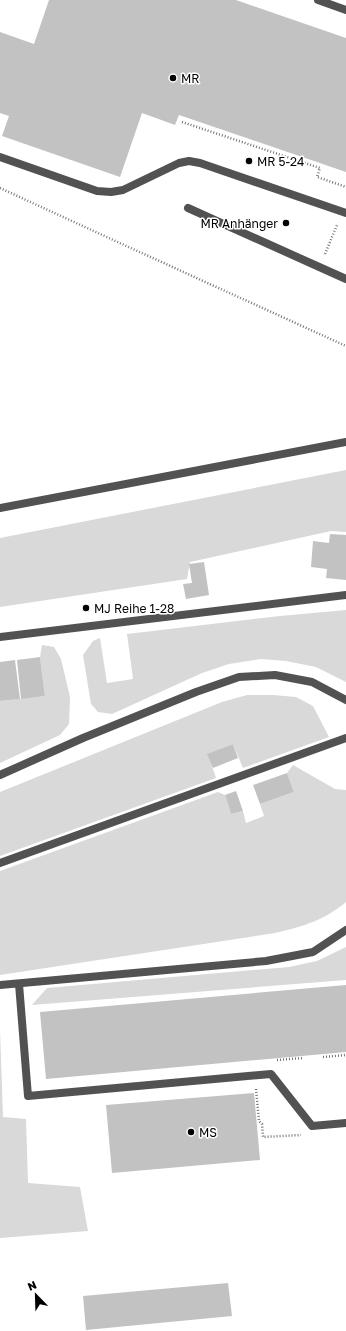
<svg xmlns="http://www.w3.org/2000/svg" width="346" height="1331" font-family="'Golos Text',sans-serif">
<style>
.green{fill:#d9d9d9}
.building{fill:#c2c2c2}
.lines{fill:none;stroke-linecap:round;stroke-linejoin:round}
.path{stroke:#747474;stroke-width:2.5;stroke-dasharray:1 2;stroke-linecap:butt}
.lane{stroke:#525252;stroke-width:8}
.poi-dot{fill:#000;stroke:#fff;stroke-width:1.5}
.labels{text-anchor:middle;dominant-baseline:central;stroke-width:3;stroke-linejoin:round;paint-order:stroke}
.poi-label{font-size:12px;fill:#000;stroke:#fff;text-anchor:start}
</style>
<rect width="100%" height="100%" fill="#fff"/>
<path class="green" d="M 346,470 L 346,532 L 331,531 L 190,562 L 187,579 L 0,607 L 0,538 Z
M 346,610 L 346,682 L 316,667 L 286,661 L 261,659 L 229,664 L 202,673 L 112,714 L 98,712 L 91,704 L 83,655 L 93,641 L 100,638 L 107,683 L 133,679 L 127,634 L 280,616 Z
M 42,645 L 54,647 L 61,659 L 70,697 L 69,724 L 60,735 L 0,763 L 0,701 L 45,696 L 40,657 Z
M 247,695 L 273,695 L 296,697 L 313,706 L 329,737 L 243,768 L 233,744 L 208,754 L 216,778 L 0,856 L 0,792 L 222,702 Z
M 293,765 L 335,789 L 346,790 L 346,902 C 323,921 304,926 275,933 L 0,975 L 0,871 L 218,792 L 225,795 L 231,814 L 243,811 L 246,823 L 264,816 L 260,804 L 294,792 L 287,773 Z
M 346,947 L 346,980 L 32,1005 L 47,988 L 289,967 L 317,961 Z
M 0,1030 L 3,1117 L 26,1119 L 28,1183 L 80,1187 L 88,1231 L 0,1238 Z"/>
<path class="building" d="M 49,0 L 236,0 L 346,38 L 346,172 L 179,115 L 175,125 L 142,113 L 120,177 L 2,136 L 9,116 L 0,113 L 0,32 L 34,44 Z
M 330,534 L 346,535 L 346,580 L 326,578 L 327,569 L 311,567 L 313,541 L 329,543 Z
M 204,562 L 209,595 L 186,599 L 183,584 L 192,583 L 189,564 Z
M 40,657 L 45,696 L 21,699 L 17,660 Z
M 15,660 L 20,699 L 0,701 L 0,662 Z
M 233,744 L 238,758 L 213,768 L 207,754 Z
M 287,773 L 294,792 L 260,804 L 253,785 Z
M 236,791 L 243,811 L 231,814 L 225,795 Z
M 346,985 L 346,1052 L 46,1079 L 40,1012 Z
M 254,1093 L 260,1160 L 112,1173 L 106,1105 Z
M 228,1283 L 232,1316 L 86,1330 L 83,1296 Z"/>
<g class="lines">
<path class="path" d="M 182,122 L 320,168 L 317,177 L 346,187
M 0,188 L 122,244 L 346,346
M 325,254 L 337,225
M 323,1057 L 346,1055
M 277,1060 L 303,1058
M 256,1089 L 259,1121 L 262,1124 L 263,1137 L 301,1135"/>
<path class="lane" d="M 318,0 L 346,10
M 0,157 L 97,191 L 111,192 L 123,190 L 179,163 L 189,161 L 200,163 L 346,213
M 188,208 L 346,279
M 0,508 L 346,442
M 0,637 L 346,595
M 0,775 L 83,738 L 196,692 L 239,677 L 275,675 L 312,682 L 346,700
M 0,863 L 346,738
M 19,984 L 28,1096 L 271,1074 L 312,1126 L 346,1123
M 0,985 L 266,961 L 313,952 L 346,930"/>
</g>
<g class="poi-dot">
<circle cx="173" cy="78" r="4"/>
<circle cx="249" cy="161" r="4"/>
<circle cx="286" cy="223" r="4"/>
<circle cx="86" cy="608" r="4"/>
<circle cx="191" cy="1132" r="4"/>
</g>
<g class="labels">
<g class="poi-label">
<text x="181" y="78">MR</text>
<text x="257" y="161">MR 5-24</text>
<text x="278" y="223" text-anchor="end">MR Anhänger</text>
<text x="94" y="608">MJ Reihe 1-28</text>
<text x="199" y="1132">MS</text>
</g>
</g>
<g transform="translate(36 1295) rotate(337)" stroke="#ffffff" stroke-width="3" paint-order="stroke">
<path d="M0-3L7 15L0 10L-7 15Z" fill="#000000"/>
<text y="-6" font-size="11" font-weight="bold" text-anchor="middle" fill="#000000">N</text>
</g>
</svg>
